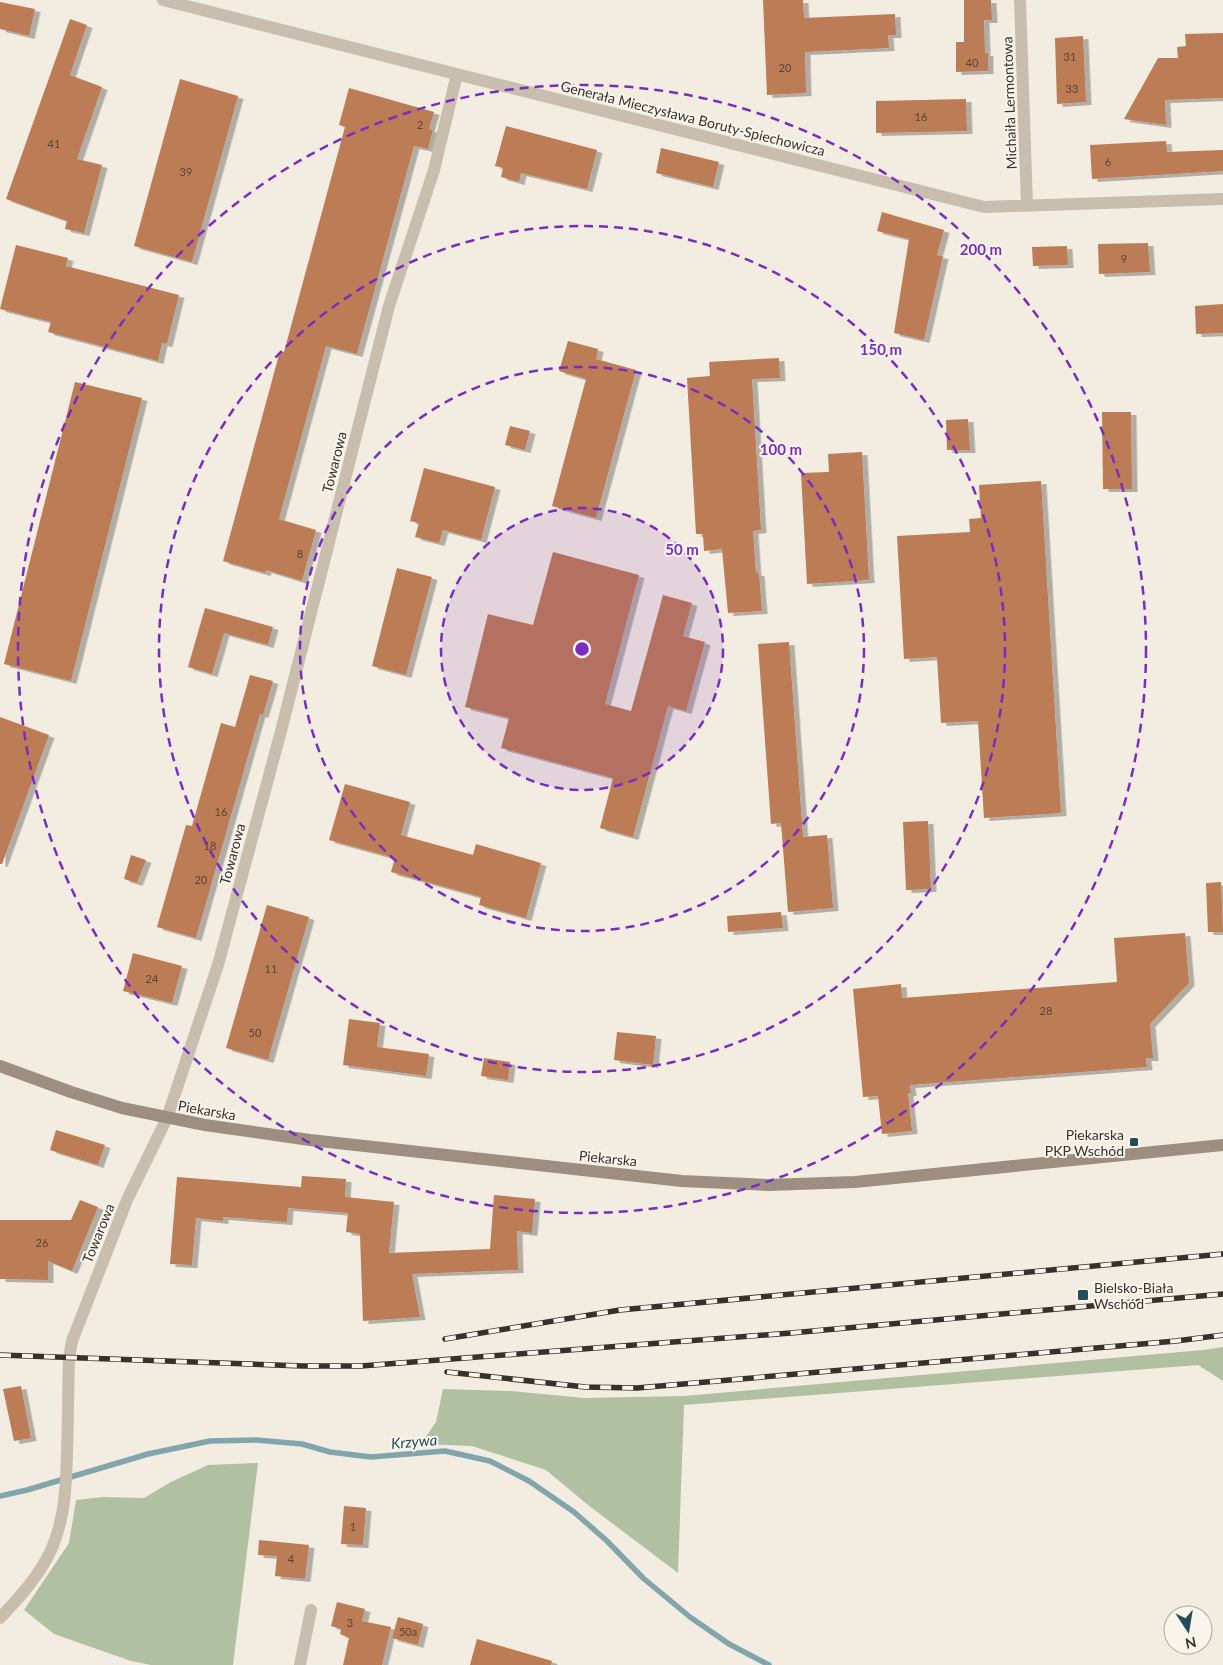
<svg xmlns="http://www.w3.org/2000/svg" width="1223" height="1665" font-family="Lato,sans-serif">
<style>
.green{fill:#b2c0a2}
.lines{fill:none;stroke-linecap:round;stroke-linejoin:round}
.stream{stroke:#82a5ac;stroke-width:5.5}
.building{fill:#bc7b54;filter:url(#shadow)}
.street{stroke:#c9bead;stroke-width:12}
.secondary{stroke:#9d8e7f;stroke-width:12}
.rail-casing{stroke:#38312b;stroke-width:5.5}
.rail{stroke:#f9f5ed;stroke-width:4;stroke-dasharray:11;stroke-linecap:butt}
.ring{fill:none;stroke:#7b2cbf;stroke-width:2.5;stroke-dasharray:9 6}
.poi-dot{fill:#244d57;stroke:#f9f5ed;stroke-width:2}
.labels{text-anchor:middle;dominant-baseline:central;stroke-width:4;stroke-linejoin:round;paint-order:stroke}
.number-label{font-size:11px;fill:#594435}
.street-label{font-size:14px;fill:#38312b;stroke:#f9f5ed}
.poi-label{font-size:14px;fill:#38312b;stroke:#f9f5ed;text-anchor:end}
.water-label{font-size:15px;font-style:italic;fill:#244d57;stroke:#f9f5ed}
.centre{fill:#7b2cbf;stroke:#f9f5ed;stroke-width:2.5}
.ring-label{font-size:15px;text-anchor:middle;font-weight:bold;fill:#7b2cbf;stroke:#f9f5ed;stroke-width:4;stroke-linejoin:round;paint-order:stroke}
</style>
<defs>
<filter id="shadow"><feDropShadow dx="5.5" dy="3" stdDeviation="0" flood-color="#0004"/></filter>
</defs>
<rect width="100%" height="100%" fill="#f2ece1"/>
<path class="green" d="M 1223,1347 L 1223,1381 L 1198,1365 L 684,1405 L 678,1573 L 588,1505 L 546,1470 L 472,1446 L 421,1444 L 436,1422 L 443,1389 L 511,1391 L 584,1398 L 684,1396 L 1203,1350 Z
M 258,1463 L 233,1665 L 151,1665 L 131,1661 L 54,1634 L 24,1610 L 69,1543 L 76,1500 L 103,1497 L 144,1498 L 171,1482 L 208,1465 Z"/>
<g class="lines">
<path class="stream" d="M 0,1496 L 27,1490 L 148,1454 L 210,1441 L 256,1440 L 302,1444 L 330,1452 L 371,1457 L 445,1451 L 490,1461 L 529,1481 L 574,1512 L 607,1541 L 643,1578 L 690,1617 L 729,1644 L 769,1665"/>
</g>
<path class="building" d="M 763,0 L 803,0 L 804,18 L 895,14 L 896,35 L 888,35 L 889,48 L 805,52 L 806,93 L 767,95 Z
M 964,0 L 991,0 L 992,20 L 984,20 L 985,53 L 988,53 L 988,71 L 956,72 L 956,42 L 964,42 Z
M 0,2 L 35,9 L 29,36 L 0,29 Z
M 70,19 L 87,25 L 70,75 L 102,87 L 77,159 L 102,165 L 84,233 L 65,229 L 67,221 L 6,199 Z
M 1223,33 L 1223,98 L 1165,100 L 1166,125 L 1124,119 L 1158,58 L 1178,58 L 1177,47 L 1186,46 L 1185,34 Z
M 1083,36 L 1086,102 L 1057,104 L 1055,38 Z
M 180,79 L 238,96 L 192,262 L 134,246 Z
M 349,88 L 434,112 L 429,129 L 433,130 L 428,149 L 414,146 L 357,354 L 326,346 L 279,519 L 316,530 L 302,581 L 266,570 L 265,573 L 223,561 L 280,351 L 284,352 L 345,127 L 339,125 Z
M 966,99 L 967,131 L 876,133 L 876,101 Z
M 506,126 L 597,150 L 587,189 L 521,173 L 519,182 L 501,177 L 503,168 L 495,166 Z
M 1166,141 L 1167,152 L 1223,150 L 1223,171 L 1092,179 L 1090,145 Z
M 661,148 L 719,162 L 713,187 L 656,173 Z
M 882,212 L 944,230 L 937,255 L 943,256 L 924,340 L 894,333 L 909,239 L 877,231 Z
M 1148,243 L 1150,272 L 1099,274 L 1098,244 Z
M 16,245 L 68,258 L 66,266 L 179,295 L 167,344 L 162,343 L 158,361 L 48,332 L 51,322 L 0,309 Z
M 1067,246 L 1068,265 L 1033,266 L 1032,247 Z
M 1223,304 L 1223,333 L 1196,334 L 1195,306 Z
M 568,341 L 598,349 L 596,359 L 636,370 L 596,518 L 552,506 L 586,379 L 559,371 Z
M 779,358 L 780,378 L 752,379 L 761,530 L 753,531 L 756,573 L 759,573 L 762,611 L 728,613 L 722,549 L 704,551 L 703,534 L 696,534 L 687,378 L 710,376 L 709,362 Z
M 75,382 L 142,398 L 71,681 L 4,664 Z
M 1102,412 L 1131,412 L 1132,489 L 1103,489 Z
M 968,419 L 970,450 L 947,450 L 946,420 Z
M 510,426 L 530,431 L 525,450 L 505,445 Z
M 862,452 L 869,580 L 807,584 L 801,473 L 829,472 L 828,454 Z
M 424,468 L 495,487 L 481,540 L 443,530 L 439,543 L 415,537 L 419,523 L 410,521 Z
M 1041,481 L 1061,813 L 984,818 L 978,721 L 941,723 L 937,657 L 904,659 L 897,536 L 970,532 L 969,519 L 981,518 L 979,485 Z
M 553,552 L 639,575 L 605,704 L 631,711 L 663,595 L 692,603 L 683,636 L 705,642 L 686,711 L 668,706 L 633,837 L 600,828 L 613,778 L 501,748 L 509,718 L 465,707 L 488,614 L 533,625 Z
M 397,568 L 432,577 L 406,675 L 372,666 Z
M 205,608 L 273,627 L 268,645 L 224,633 L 212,674 L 188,667 Z
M 789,642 L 803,837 L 827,835 L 833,908 L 788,912 L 781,823 L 771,824 L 758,644 Z
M 250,675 L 273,681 L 263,715 L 260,714 L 196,938 L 157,927 L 186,825 L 192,826 L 221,723 L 235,727 Z
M 0,717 L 49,735 L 2,864 L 0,864 Z
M 345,784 L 410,802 L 401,835 L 473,855 L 476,844 L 541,863 L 526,918 L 479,905 L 481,897 L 391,872 L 395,858 L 329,840 Z
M 928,821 L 931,889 L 906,890 L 903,822 Z
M 131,855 L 146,860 L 137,883 L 124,879 Z
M 1221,882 L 1223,932 L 1208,932 L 1206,883 Z
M 267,905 L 309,917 L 268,1060 L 226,1048 Z
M 781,912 L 783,928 L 728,932 L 727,916 Z
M 1185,933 L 1189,983 L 1150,1024 L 1153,1058 L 1146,1058 L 1147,1067 L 910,1085 L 911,1093 L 908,1093 L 912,1131 L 882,1134 L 878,1096 L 863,1097 L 853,989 L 901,984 L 902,998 L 1117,982 L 1114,938 Z
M 133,953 L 182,966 L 172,1003 L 123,991 Z
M 349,1019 L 380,1023 L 377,1047 L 429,1054 L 426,1076 L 343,1065 Z
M 617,1032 L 656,1036 L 653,1065 L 614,1060 Z
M 484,1058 L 510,1062 L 508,1080 L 481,1076 Z
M 56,1130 L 105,1145 L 98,1165 L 50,1150 Z
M 302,1176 L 346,1179 L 345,1197 L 394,1202 L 389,1253 L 490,1249 L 494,1195 L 535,1199 L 532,1233 L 517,1231 L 518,1270 L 412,1274 L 420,1317 L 363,1321 L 360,1234 L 346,1232 L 348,1213 L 288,1208 L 287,1222 L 223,1217 L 223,1221 L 196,1218 L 192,1265 L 170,1264 L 177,1177 L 301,1187 Z
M 80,1200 L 98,1207 L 72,1271 L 48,1261 L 48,1280 L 0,1279 L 0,1220 L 71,1220 Z
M 21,1386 L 31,1438 L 14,1441 L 3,1389 Z
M 344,1506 L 366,1508 L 363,1545 L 341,1544 Z
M 259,1540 L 309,1545 L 305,1579 L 275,1576 L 277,1556 L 258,1555 Z
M 337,1602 L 365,1609 L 362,1621 L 391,1627 L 382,1665 L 343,1665 L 349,1638 L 340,1634 L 341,1629 L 331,1626 Z
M 398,1617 L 423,1624 L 418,1645 L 392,1638 Z
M 477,1639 L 552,1661 L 551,1665 L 470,1665 Z"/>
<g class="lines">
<path class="street" d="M 163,0 L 984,207 L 1223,199
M 1020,0 L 1027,206
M 0,1618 C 20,1597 40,1575 52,1548 C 65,1517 66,1486 67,1454 C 68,1422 68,1390 69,1358 L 72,1341 L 127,1200 L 167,1118 L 218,965 L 281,731 L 389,306 L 434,170 L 457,74
M 300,1665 L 311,1610"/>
<path class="secondary" d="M 0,1066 L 71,1092 L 122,1108 L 205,1125 L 310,1140 L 682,1181 L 768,1185 L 855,1182 L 1223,1145"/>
<defs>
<path id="rail" d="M 445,1339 L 620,1310 L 1223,1254
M 0,1355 L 303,1366 L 361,1366 L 791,1333 L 1223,1294
M 447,1372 L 585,1387 L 637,1388 L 1176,1341 L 1223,1335"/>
</defs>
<use href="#rail" class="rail-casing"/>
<use href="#rail" class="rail"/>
</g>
<circle cx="582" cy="649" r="141" fill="#7b2cbf" fill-opacity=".12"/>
<g class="ring">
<circle cx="582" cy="649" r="141"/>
<circle cx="582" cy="649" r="282"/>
<circle cx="582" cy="649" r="423"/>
<circle cx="582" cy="649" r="564"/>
</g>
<g class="poi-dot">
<rect x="1129" y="1137" width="10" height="10" rx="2.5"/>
<rect x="1077" y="1289" width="12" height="12" rx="2.5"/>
</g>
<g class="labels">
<g class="number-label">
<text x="1070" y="56">31</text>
<text x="972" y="62">40</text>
<text x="785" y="67">20</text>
<text x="1072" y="88">33</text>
<text x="921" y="116">16</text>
<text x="420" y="124">2</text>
<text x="54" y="143">41</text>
<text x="1108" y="161">6</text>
<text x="186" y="171">39</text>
<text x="1124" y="258">9</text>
<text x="300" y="553">8</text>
<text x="221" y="811">16</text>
<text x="210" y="845">18</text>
<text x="201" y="879">20</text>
<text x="271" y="968">11</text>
<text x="152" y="978">24</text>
<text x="1046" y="1010">28</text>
<text x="255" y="1032">50</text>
<text x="42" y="1242">26</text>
<text x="353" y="1526">1</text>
<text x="291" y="1558">4</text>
<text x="350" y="1622">3</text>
<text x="408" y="1631">50a</text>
</g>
<g class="street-label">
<text transform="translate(1009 103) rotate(-92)">Michaiła Lermontowa</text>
<text transform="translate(693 118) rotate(14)">Generała Mieczysława Boruty-Spiechowicza</text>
<text transform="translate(334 462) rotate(-76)">Towarowa</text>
<text transform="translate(232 854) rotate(-75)">Towarowa</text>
<text transform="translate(207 1110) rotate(10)">Piekarska</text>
<text transform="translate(608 1158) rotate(6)">Piekarska</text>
<text transform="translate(98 1233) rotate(-68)">Towarowa</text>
</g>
<g class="poi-label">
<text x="1124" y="1134">Piekarska<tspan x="1124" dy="16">PKP Wschód</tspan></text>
<text x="1094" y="1287" text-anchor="start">Bielsko-Biała<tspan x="1094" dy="16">Wschód</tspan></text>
</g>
<g class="water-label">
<text transform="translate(414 1441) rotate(-5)">Krzywa</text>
</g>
</g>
<circle cx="582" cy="649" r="8" class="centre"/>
<g class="ring-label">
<text x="981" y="255">200 m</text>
<text x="881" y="355">150 m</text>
<text x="781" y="455">100 m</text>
<text x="682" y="555">50 m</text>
</g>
<g transform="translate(1188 1630) rotate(168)"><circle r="24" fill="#f9f5ed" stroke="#aca79f"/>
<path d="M0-4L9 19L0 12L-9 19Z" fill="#244d57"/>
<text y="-8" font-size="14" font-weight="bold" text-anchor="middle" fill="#38312b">N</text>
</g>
</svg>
